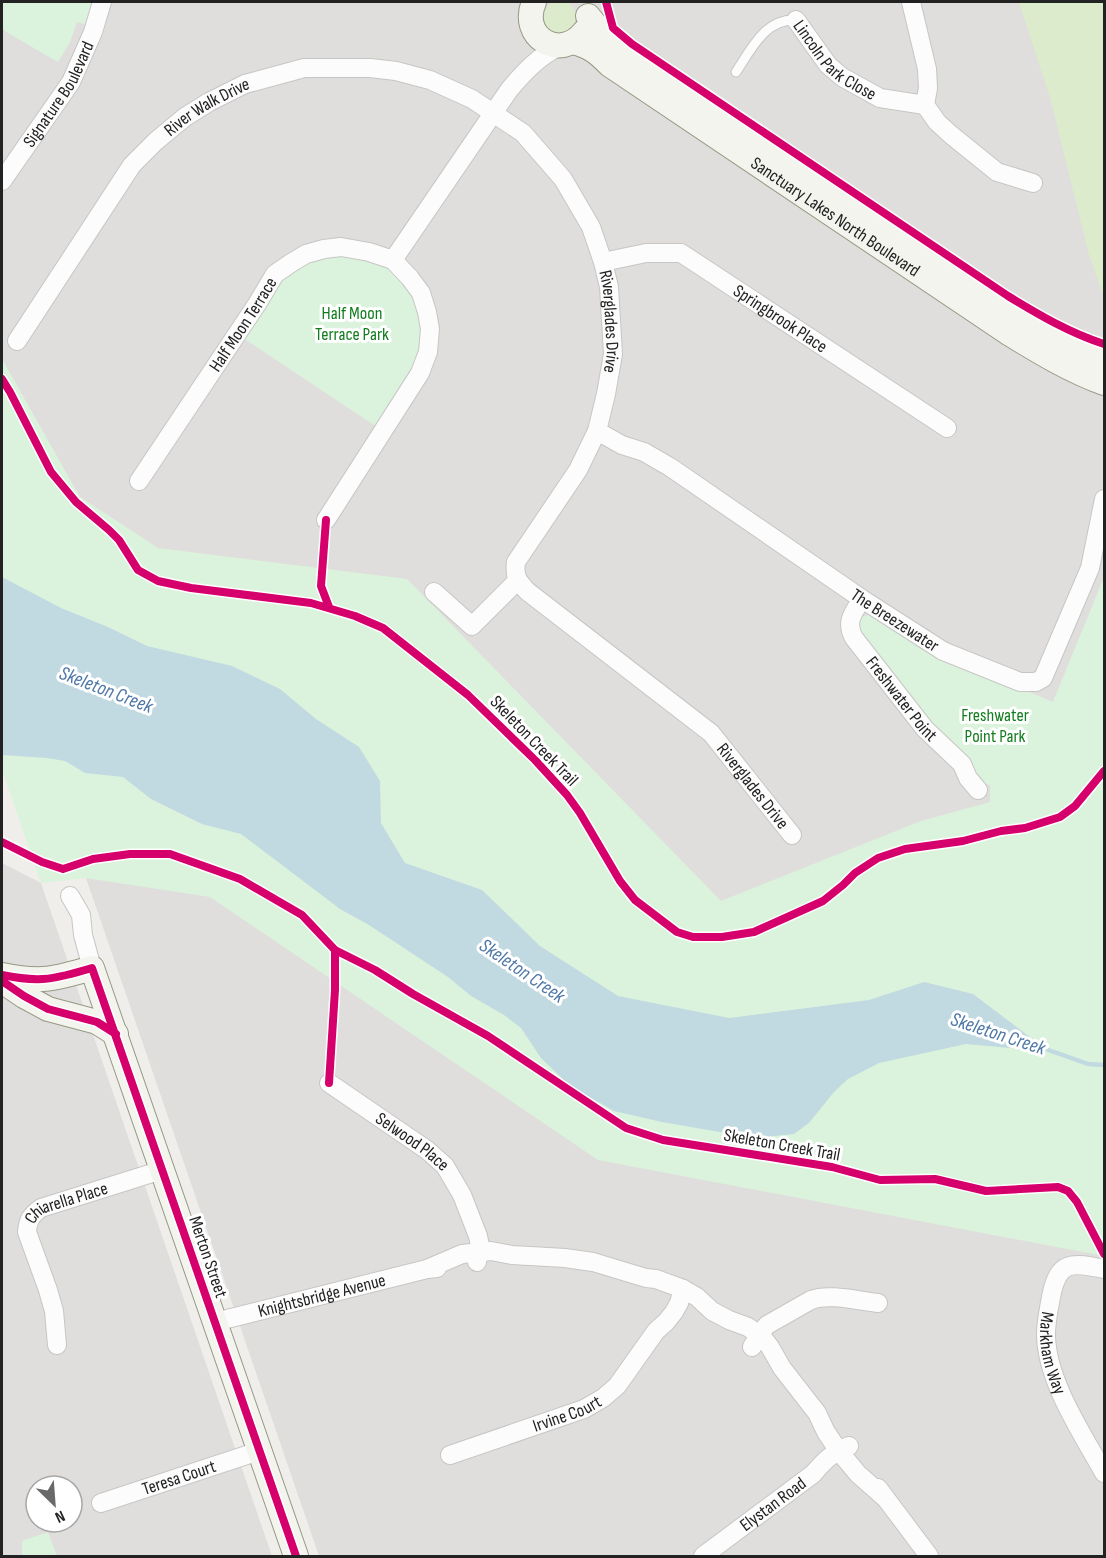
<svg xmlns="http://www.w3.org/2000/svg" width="1106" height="1558" font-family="'Sofia Sans Condensed',sans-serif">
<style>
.residential{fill:#dfdedc;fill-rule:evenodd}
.grass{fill:#dbebcc}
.park{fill:#dbf3dc}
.water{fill:#c1d9e0}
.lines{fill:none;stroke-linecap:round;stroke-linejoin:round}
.stream{stroke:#c1d9e0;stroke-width:4.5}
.lane-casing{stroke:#c7c6c5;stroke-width:11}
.street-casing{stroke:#c7c6c5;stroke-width:20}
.secondary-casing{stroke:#969983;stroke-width:26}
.lane{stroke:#fdfcfc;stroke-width:9}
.street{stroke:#fdfcfc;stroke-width:18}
.secondary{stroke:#f3f4ee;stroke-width:24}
.cycleway-casing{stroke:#fff;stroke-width:11}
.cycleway{stroke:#d6006c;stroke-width:8}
.labels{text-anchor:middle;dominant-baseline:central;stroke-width:6;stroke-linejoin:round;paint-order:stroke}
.street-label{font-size:18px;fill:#222;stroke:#fff}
.park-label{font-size:18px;fill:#127d1e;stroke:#fff}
.water-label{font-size:20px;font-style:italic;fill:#4f78a6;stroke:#fff}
</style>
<rect width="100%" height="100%" fill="#efeeeb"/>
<path class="residential" d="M 2,2 L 1104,2 L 1104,1556 L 319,1556 L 86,878 L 2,652 Z
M 2,863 L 41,883 L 272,1556 L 2,1556 ZM 36,1486 L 72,1486 L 72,1522 L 36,1522 Z"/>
<path class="grass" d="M544 17a16 16 0 1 1 32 0a16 16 0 1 1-32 0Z
M 1019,2 L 1104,2 L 1104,298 L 1089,255 L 1051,101 Z"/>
<path class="park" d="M 2,2 L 96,2 L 90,26 L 77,22 L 70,42 L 58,62 L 8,33 L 2,28 Z
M 369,252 L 410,278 L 428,352 L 383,431 L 237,334 L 257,304 L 306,254 Z
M 2,359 L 80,497 L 158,548 L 407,579 L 721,901 L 921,821 L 990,802 L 990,785 L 984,784 L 939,733 L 857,633 L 859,619 L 863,616 L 874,614 L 941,655 L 1053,702 L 1104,577 L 1104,1256 L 598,1160 L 210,897 L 86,878 L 41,883 L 2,770 Z
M 48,1532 L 57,1556 L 22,1556 L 22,1541 Z"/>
<path class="water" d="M 2,577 L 61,608 L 108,627 L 147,646 L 232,666 L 280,689 L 316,719 L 359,747 L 380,781 L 381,823 L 405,863 L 482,890 L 540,946 L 618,996 L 729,1018 L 869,1000 L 924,982 L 973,994 L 1046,1049 L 1010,1048 L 966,1044 L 879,1063 L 848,1079 L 834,1092 L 809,1123 L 794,1134 L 754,1138 L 662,1122 L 614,1111 L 570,1086 L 541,1058 L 521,1028 L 504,1015 L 471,996 L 448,977 L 369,925 L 340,909 L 241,834 L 202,824 L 151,799 L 123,777 L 85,773 L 65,761 L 47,758 L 2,755 Z"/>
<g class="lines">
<path class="stream" d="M 1040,1047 L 1088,1064 L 1104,1065"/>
<defs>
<path id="lane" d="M 736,72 C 751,50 765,18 796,20"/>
<g id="street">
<path id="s1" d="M 796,20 L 828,65 L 842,77 L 880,98 L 925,105 L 928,88 L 927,69 L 911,2"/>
<path d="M 925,105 L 937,122 L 950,134 L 997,172 L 1033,183"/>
<path id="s2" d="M 2,181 L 71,82 L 93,32 L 102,2"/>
<path d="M 393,260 L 509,90 C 524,72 539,56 560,46"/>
<path id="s3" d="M 603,262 L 646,253 L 681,253 L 947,428"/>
<path id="s4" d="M 17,341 L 132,165 L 156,141 L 185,117 L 209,102 L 245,84 L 304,68 L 370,68 L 396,71 L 430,80 L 472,99 L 523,133 L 563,179 L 591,227 L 603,262 L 609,287 L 613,354 L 606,394 L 597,431 L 578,470 L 516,562 C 514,577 518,581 527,591 L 711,733 L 792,835"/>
<path id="s5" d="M 597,431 L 622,445 L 644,452 L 670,467 L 862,599 L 943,651 L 1020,682 L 1036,682 L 1043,678 L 1090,568 L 1104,499"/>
<path id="s6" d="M 139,481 L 257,304 L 275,274 L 291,263 L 306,254 L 324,249 L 341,247 L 369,252 L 393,260 L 410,278 L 421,293 L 427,312 L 430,329 L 428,352 L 420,373 L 326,520"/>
<path d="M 434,592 L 472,626 L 517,581"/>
<path id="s7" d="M 862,599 C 853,613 845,622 854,638 L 925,729 L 962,764 L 968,778 L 978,790"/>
<path d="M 70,896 L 81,915 L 83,935 L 92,968"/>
<path id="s8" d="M 329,1083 L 427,1150 L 445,1166 L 462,1195 L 478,1236 L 480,1246 L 477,1262"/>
<path d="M 427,1269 L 462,1254 L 491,1251 L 512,1255 L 565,1258 L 593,1262 L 646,1278 L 656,1279 L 683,1289 L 697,1297 L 712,1311 L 729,1320 L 748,1327 L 763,1338 L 770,1347 L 782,1368 L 817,1413 L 826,1432 L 838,1450 L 858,1474 L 884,1497"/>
<path id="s9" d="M 1104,1269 C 1072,1262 1058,1260 1051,1297 C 1049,1309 1046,1321 1046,1334 C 1046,1380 1082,1433 1104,1473"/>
<path id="s10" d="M 215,1322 L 427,1269 L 437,1268"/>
<path id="s11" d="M 57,1345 L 54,1311 L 48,1290 L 27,1232 C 28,1220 31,1215 41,1208 L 162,1170"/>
<path d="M 752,1347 L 761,1332 L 767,1325 L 811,1300 C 829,1293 858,1301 878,1303"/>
<path id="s12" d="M 450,1455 L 584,1409 L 603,1398 L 617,1386 L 656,1331 L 666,1322 L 674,1312 L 679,1303 L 683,1289"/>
<path d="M 878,1488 L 929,1556"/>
<path id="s13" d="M 101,1503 L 259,1451"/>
<path id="s14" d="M 703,1556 L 813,1474 C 824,1461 833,1452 849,1446"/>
</g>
<g id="secondary">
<path d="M 534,2 C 519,37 560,62 584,32"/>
<path d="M 588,16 L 602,33 L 616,45 L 1001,305 L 1055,338 L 1104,361"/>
<path id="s15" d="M 573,42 C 591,47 597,52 610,65 L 1010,334 C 1041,353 1071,371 1104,383"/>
<path d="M 2,975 C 41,983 55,979 92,968 L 296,1556"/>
<path d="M 2,981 L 24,996 L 48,1009 L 97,1022 L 116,1034"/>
</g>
</defs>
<use href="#lane" class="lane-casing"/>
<use href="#street" class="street-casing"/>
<use href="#secondary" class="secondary-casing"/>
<use href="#lane" class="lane"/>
<use href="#street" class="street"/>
<use href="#secondary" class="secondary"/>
<defs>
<path id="cycleway" d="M 606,2 L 613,28 L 632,44 L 1008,296 C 1039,315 1070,333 1104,344
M 2,379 L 10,392 L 51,472 L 76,502 L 109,530 L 119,540 L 138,570 L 158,581 L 191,588 L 311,603 L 355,616 L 383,628 L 468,695 L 535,760 L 567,795 L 580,813 L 620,881 L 635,900 L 677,932 L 693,937 L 722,937 L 754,932 L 823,901 L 843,885 L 855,873 L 878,858 L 905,849 L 963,841 L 1001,831 L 1025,828 L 1060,817 L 1075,806 L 1104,771
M 326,520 L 321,586 L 329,607
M 2,842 L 42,862 L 63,869 L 93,859 L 130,854 L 170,854 L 240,879 L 302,915 L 335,950 L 375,970 L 413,994 L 488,1036 L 626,1128 L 663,1140 L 832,1167 L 880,1180 L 935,1179 L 986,1191 L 1058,1187 L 1068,1191 L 1077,1202 L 1104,1254
M 2,975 C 41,983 55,979 92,968 L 296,1556
M 2,981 L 24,996 L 48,1009 L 97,1022 L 116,1034
M 329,1083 L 335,990 L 335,950"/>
</defs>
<use href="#cycleway" class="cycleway-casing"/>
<use href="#cycleway" class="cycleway"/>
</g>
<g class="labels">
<g class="street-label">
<text stroke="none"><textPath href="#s1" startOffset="57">Lincoln Park Close</textPath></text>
<text stroke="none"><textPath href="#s2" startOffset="104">Signature Boulevard</textPath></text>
<text stroke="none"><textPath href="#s4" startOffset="306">River Walk Drive</textPath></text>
<text stroke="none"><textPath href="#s15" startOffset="316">Sanctuary Lakes North Boulevard</textPath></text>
<text stroke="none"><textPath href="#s3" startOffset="198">Springbrook Place</textPath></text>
<text stroke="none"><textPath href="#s4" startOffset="860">Riverglades Drive</textPath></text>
<text stroke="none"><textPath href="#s6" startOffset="188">Half Moon Terrace</textPath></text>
<text stroke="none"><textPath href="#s5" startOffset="354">The Breezewater</textPath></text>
<text stroke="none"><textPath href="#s7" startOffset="120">Freshwater Point</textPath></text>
<text transform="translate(534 741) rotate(46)">Skeleton Creek Trail</text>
<text stroke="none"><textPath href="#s4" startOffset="1458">Riverglades Drive</textPath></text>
<text stroke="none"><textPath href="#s8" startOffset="102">Selwood Place</textPath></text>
<text transform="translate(782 1145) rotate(10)">Skeleton Creek Trail</text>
<text stroke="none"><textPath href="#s11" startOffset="172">Chiarella Place</textPath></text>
<text transform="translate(208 1257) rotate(71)">Merton Street</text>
<text stroke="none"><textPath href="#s10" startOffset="110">Knightsbridge Avenue</textPath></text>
<text stroke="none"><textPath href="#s9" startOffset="130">Markham Way</textPath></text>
<text stroke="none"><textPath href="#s12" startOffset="124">Irvine Court</textPath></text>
<text stroke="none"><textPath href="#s13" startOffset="82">Teresa Court</textPath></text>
<text stroke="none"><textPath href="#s14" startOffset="87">Elystan Road</textPath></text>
</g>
<g class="park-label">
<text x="352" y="313">Half Moon<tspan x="352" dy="21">Terrace Park</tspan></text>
<text x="995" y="715">Freshwater<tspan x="995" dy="21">Point Park</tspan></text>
</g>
<g class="water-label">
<text transform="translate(106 690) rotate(21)">Skeleton Creek</text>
<text transform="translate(522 971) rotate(34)">Skeleton Creek</text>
<text transform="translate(998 1034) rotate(18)">Skeleton Creek</text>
</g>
</g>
<rect width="1106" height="1558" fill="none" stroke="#222222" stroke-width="6"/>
<g transform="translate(54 1504) rotate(155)"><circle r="28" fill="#ffffff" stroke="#a7a7a7" stroke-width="1.5"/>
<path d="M0-4.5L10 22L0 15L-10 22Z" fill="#6a6968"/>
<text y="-9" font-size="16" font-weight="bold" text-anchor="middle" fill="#222222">N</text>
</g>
</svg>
